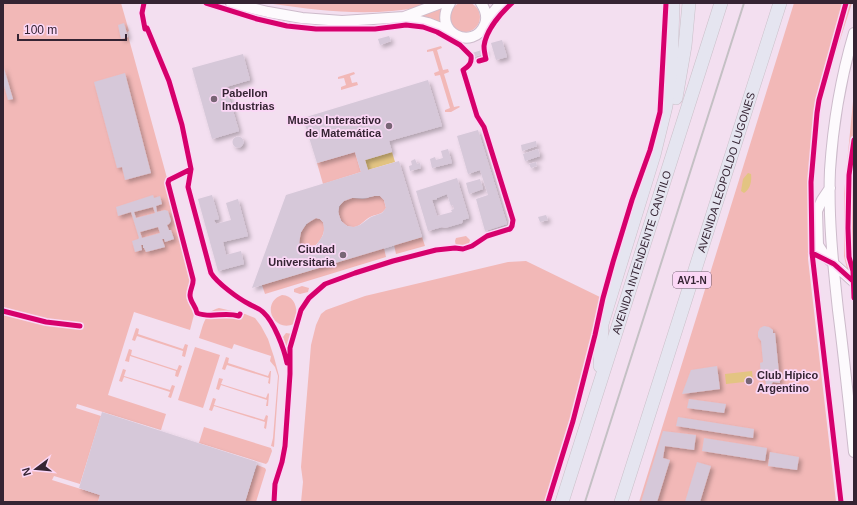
<svg xmlns="http://www.w3.org/2000/svg" width="857" height="505" font-family="Arial,sans-serif">
<style>
.green{fill:#f2b8b7}
.water{fill:#e3c482}
.building{fill:#d6c8d9;fill-rule:evenodd;filter:url(#shadow)}
.lines{fill:none;stroke-linecap:round;stroke-linejoin:round}
.secondary-casing{stroke:#cdbbcb;stroke-width:12}
.motorway-casing{stroke:#cbc0c9;stroke-width:14}
.secondary{stroke:#fdfafd;stroke-width:10}
.motorway{stroke:#e5e5f0;stroke-width:13}
.rail{stroke:#c4c0c4;stroke-width:2}
.cycleway-casing{stroke:#fbd7f6;stroke-width:8}
.cycleway{stroke:#d6006c;stroke-width:5}
.poi-dot{fill:#786575;stroke:#fbd7f6;stroke-width:1.5}
.labels{text-anchor:middle;dominant-baseline:central;stroke-width:3.5;stroke-linejoin:round;paint-order:stroke}
.shield{fill:#fbd7f6;stroke:#705a6e;stroke-width:1}
.shield-label{font-size:10px;font-weight:bold;fill:#352433}
.poi-label{font-size:11px;font-weight:bold;fill:#352433;stroke:#fbd7f6;text-anchor:start}
.street-label{font-size:11px;fill:#352433;stroke:#fbd7f6}
</style>
<defs>
<filter id="shadow"><feDropShadow dx="3" dy="3" stdDeviation="2" flood-color="#0004"/></filter>
</defs>
<rect width="100%" height="100%" fill="#f3dff0"/>
<path class="green" d="M450 17a15 15 0 1 1 30 0a15 15 0 1 1-30 0Z
M 3,3 L 121,3 L 129,31 L 127,32 L 167,178 L 165,185 L 193,282 C 186,293 191,301 195,311 L 190,330 L 134,312 L 108,395 L 166,414 L 161,430 L 77,404 L 76,408 L 101,416 L 80,484 L 54,476 L 52,480 L 100,495 L 98,502 L 3,502 Z
M 273,3 L 422,3 L 420,7 C 371,17 321,11 273,4 Z
M 794,3 L 852,3 L 830,71 L 813,134 L 808,259 L 836,502 L 639,502 Z
M 441,9 L 440,20 L 441,24 L 419,16 Z
M 441,46 L 442,48 L 437,50 L 443,70 L 448,69 L 449,72 L 444,74 L 454,107 L 459,106 L 460,107 L 451,112 L 445,112 L 445,110 L 450,108 L 440,75 L 435,76 L 434,73 L 439,71 L 433,51 L 427,52 L 427,50 Z
M 354,72 L 355,74 L 350,76 L 352,83 L 357,82 L 358,85 L 341,90 L 341,87 L 346,85 L 344,78 L 338,79 L 338,77 Z
M 854,91 L 854,278 L 847,269 L 844,256 L 844,194 Z
M 355,152 L 361,172 L 323,184 L 317,163 Z
M 374,196 L 380,196 L 384,200 L 386,208 C 382,215 376,214 370,217 C 364,220 361,226 354,227 C 339,228 332,206 347,199 C 352,197 357,199 362,199 C 366,199 370,197 374,196 Z
M 316,218 C 333,221 321,248 306,250 C 291,243 304,222 316,218 Z
M 466,236 L 470,240 L 469,244 L 465,246 L 456,246 L 455,241 L 456,238 Z
M 422,237 L 425,246 L 396,254 L 394,245 Z
M 384,248 L 386,257 L 265,294 L 262,285 Z
M 526,261 L 602,298 C 586,367 569,435 547,502 L 301,502 L 303,482 L 301,467 L 311,345 L 316,325 L 321,314 L 326,310 L 365,296 L 508,262 Z
M 302,286 L 309,288 L 308,292 L 300,294 L 294,292 L 294,289 Z
M 282,295 C 297,296 299,313 294,324 C 272,333 261,302 282,295 Z
M 219,308 L 245,314 L 255,318 L 261,326 L 268,339 L 274,357 L 279,376 L 274,447 L 271,446 L 273,438 L 278,376 L 275,367 L 270,361 L 271,356 L 234,344 L 232,349 L 199,338 C 203,326 205,311 219,308 Z
M 136,328 L 139,329 L 138,334 L 183,349 L 185,344 L 188,345 L 185,357 L 182,356 L 183,351 L 137,336 L 135,341 L 132,340 Z
M 286,333 L 292,334 C 296,337 295,344 292,348 L 287,347 L 286,346 L 283,337 Z
M 195,347 L 220,355 L 203,408 L 178,400 Z
M 129,349 L 132,350 L 131,355 L 177,370 L 179,365 L 182,366 L 178,377 L 175,376 L 176,371 L 130,356 L 129,362 L 125,361 Z
M 226,357 L 229,358 L 228,363 L 268,376 L 270,371 L 271,371 L 270,384 L 268,383 L 269,378 L 227,365 L 225,370 L 222,369 Z
M 123,369 L 126,370 L 124,376 L 170,390 L 172,385 L 175,386 L 171,398 L 168,397 L 170,392 L 124,377 L 122,382 L 119,381 Z
M 219,378 L 223,379 L 221,384 L 266,398 L 268,393 L 269,394 L 268,406 L 266,406 L 267,400 L 221,385 L 219,390 L 216,389 Z
M 213,398 L 216,399 L 214,405 L 264,420 L 266,415 L 268,416 L 266,429 L 264,428 L 265,422 L 214,406 L 212,411 L 209,410 Z
M 204,427 L 271,448 L 272,451 L 268,462 L 266,464 L 199,443 Z
M 257,465 L 265,468 L 266,470 L 256,502 L 245,502 Z"/>
<path class="water" d="M 392,152 L 395,162 L 368,170 L 365,160 Z
M 748,173 L 751,174 C 752,181 750,190 744,193 L 741,191 L 743,179 Z
M 752,371 L 753,381 L 726,384 L 725,374 Z"/>
<path class="building" d="M 124,23 L 128,37 L 121,39 L 118,25 Z
M 389,36 L 391,41 L 380,45 L 378,39 Z
M 502,40 L 507,57 L 496,60 L 491,43 Z
M 485,49 L 486,53 L 470,58 L 469,54 Z
M 243,54 L 250,80 L 226,87 L 239,131 L 212,139 L 192,68 Z
M 3,65 L 13,99 L 8,100 L 3,82 Z
M 125,73 L 151,173 L 125,180 L 122,167 L 117,168 L 94,82 Z
M 428,80 L 442,126 L 389,141 L 392,152 L 365,160 L 368,170 L 399,161 L 422,237 L 252,288 L 286,195 L 361,172 L 355,152 L 317,163 L 303,118 ZM 374,196 L 380,196 L 384,200 L 386,208 L 382,213 L 371,217 L 360,225 L 354,227 L 347,226 L 341,221 L 338,212 L 339,206 L 344,201 L 352,198 L 364,198 ZM 316,218 L 320,219 L 323,222 L 324,229 L 323,235 L 316,246 L 311,249 L 305,250 L 301,247 L 299,243 L 301,232 L 306,224 Z
M 478,130 L 507,224 L 485,231 L 476,199 L 488,195 L 480,170 L 468,174 L 457,136 Z
M232.5 142a5.5 5.5 0 1 1 11 0a5.5 5.5 0 1 1-11 0Z
M 536,141 L 537,146 L 522,151 L 521,145 Z
M 448,149 L 452,163 L 432,168 L 430,159 L 435,157 L 436,160 L 443,158 L 441,151 Z
M 538,149 L 540,156 L 525,161 L 523,154 Z
M 415,159 L 417,164 L 420,163 L 421,168 L 410,171 L 409,166 L 412,165 L 411,161 Z
M 536,162 L 537,166 L 531,168 L 529,164 Z
M 457,178 L 469,218 L 463,220 L 462,223 L 445,228 L 442,227 L 428,231 L 416,191 ZM 447,194 L 451,206 L 453,205 L 454,209 L 451,210 L 452,212 L 437,216 L 432,200 L 437,199 L 437,198 Z
M 480,179 L 483,189 L 469,194 L 466,183 Z
M 153,195 L 154,198 L 160,196 L 162,204 L 156,206 L 157,212 L 165,210 L 168,211 L 171,221 L 169,224 L 167,225 L 169,230 L 171,230 L 174,239 L 165,242 L 164,239 L 162,239 L 165,247 L 146,252 L 144,248 L 143,248 L 143,245 L 141,245 L 142,250 L 135,252 L 132,241 L 138,239 L 139,238 L 131,212 L 118,216 L 116,207 ZM 153,207 L 155,213 L 136,218 L 134,212 ZM 158,227 L 160,233 L 142,238 L 140,232 Z
M 212,195 L 219,219 L 214,220 L 216,224 L 231,220 L 226,203 L 238,199 L 248,236 L 223,242 L 226,255 L 241,251 L 244,264 L 218,271 L 198,199 Z
M 546,215 L 548,220 L 540,222 L 538,217 Z
M 764,326 L 769,327 L 773,330 L 773,333 L 775,333 L 780,383 L 773,382 L 770,386 L 766,384 L 765,376 L 761,376 L 760,363 L 763,362 L 761,341 L 758,337 L 758,332 L 760,328 Z
M 717,366 L 720,389 L 682,394 L 691,370 Z
M 689,399 L 726,404 L 724,413 L 687,408 Z
M 102,412 L 257,462 L 245,502 L 98,502 L 100,495 L 79,488 Z
M 678,417 L 754,429 L 753,438 L 676,426 Z
M 663,431 L 696,435 L 694,450 L 665,446 L 663,458 L 670,460 L 657,502 L 641,502 Z
M 704,438 L 767,448 L 765,461 L 702,451 Z
M 770,452 L 799,457 L 797,470 L 768,466 Z
M 697,462 L 711,466 L 700,502 L 685,502 Z"/>
<g class="lines">
<defs>
<path id="secondary" d="M 231,3 L 268,12 L 302,18 L 342,21 L 404,17 L 441,3
M 450,3 C 431,33 474,52 485,24 C 488,16 485,9 481,3
M 404,17 L 428,23 L 451,32
M 486,21 L 501,3
M 854,33 C 841,77 833,124 830,170 C 828,217 833,264 838,310 C 844,357 849,405 854,452
M 830,188 L 822,200 L 817,211 L 818,245 L 825,256 L 854,282"/>
<g id="motorway">
<path d="M 676,98 L 685,46 L 689,3"/>
<path d="M 600,366 L 602,324 L 654,155 L 666,106 L 671,69 L 673,3"/>
<path id="s1" d="M 562,502 L 721,3"/>
<path id="s2" d="M 621,502 L 780,3"/>
</g>
</defs>
<use href="#secondary" class="secondary-casing"/>
<use href="#motorway" class="motorway-casing"/>
<use href="#secondary" class="secondary"/>
<use href="#motorway" class="motorway"/>
<path class="rail" d="M 585,502 L 744,3"/>
<defs>
<path id="cycleway" d="M 144,3 L 142,13 L 145,29 L 147,28 L 169,81 L 182,125 L 191,169 L 188,187 L 211,273 C 217,283 239,299 249,304 C 254,307 259,308 263,312 C 274,322 284,348 287,363
M 206,3 L 257,19 L 287,26 L 316,29 L 375,29 L 406,25 L 423,27 L 437,32 L 460,45 L 471,56 C 472,63 469,66 463,70 L 477,116 L 484,127 L 513,220 L 512,226 L 510,229 L 487,236 L 472,246 L 463,249 L 455,248 L 436,250 L 393,261 L 355,273 L 325,284 L 309,298 L 301,310 L 290,348 L 290,374 L 285,446 L 282,462 L 275,484 L 274,502
M 479,61 L 486,59 C 485,55 484,50 484,46 C 486,30 501,13 512,3
M 854,140 L 849,175 L 848,228 L 849,257 L 853,271 L 854,298
M 191,169 L 169,180 L 168,183 L 193,279 C 194,284 190,289 190,295 C 190,302 196,306 197,313 C 212,319 223,311 239,316 L 240,314
M 812,253 L 834,264 L 854,282
M 3,311 L 46,322 L 80,326
M 548,502 L 573,421 L 595,335 L 603,298 L 613,262 L 632,200 L 650,150 L 660,112 L 666,3
M 841,502 L 812,253 L 811,182 L 817,113 L 819,100 L 846,3"/>
</defs>
<use href="#cycleway" class="cycleway-casing"/>
<use href="#cycleway" class="cycleway"/>
</g>
<g class="poi-dot">
<circle cx="214" cy="99" r="4"/>
<circle cx="389" cy="126" r="4"/>
<circle cx="343" cy="255" r="4"/>
<circle cx="749" cy="381" r="4"/>
</g>
<g class="labels">
<rect class="shield" x="673" y="272" width="38" height="16" rx="3"/>
<g class="shield-label">
<text x="692" y="280">AV1-N</text>
</g>
<g class="poi-label">
<text x="222" y="93">Pabellon<tspan x="222" dy="13">Industrias</tspan></text>
<text x="381" y="120" text-anchor="end">Museo Interactivo<tspan x="381" dy="13">de Matemática</tspan></text>
<text x="335" y="249" text-anchor="end">Ciudad<tspan x="335" dy="13">Universitaria</tspan></text>
<text x="757" y="375">Club Hípico<tspan x="757" dy="13">Argentino</tspan></text>
</g>
<g class="street-label">
<text stroke="none"><textPath href="#s2" startOffset="346">AVENIDA LEOPOLDO LUGONES</textPath></text>
<text stroke="none"><textPath href="#s1" startOffset="262">AVENIDA INTENDENTE CANTILO</textPath></text>
</g>
</g>
<rect width="857" height="505" fill="none" stroke="#352433" stroke-width="8"/>
<g transform="translate(36 469) rotate(254)" stroke="#fbd7f6" stroke-width="3" paint-order="stroke">
<path d="M0-3L7 15L0 10L-7 15Z" fill="#352433"/>
<text y="-6" font-size="11" font-weight="bold" text-anchor="middle" fill="#352433">N</text>
</g>
<path d="M18 34v6h108v-6" fill="none" stroke="#352433" stroke-width="2"/>
<text x="24" y="34" font-size="12" fill="#352433" stroke="#fbd7f6" stroke-width="3" paint-order="stroke">100 m</text>
</svg>
